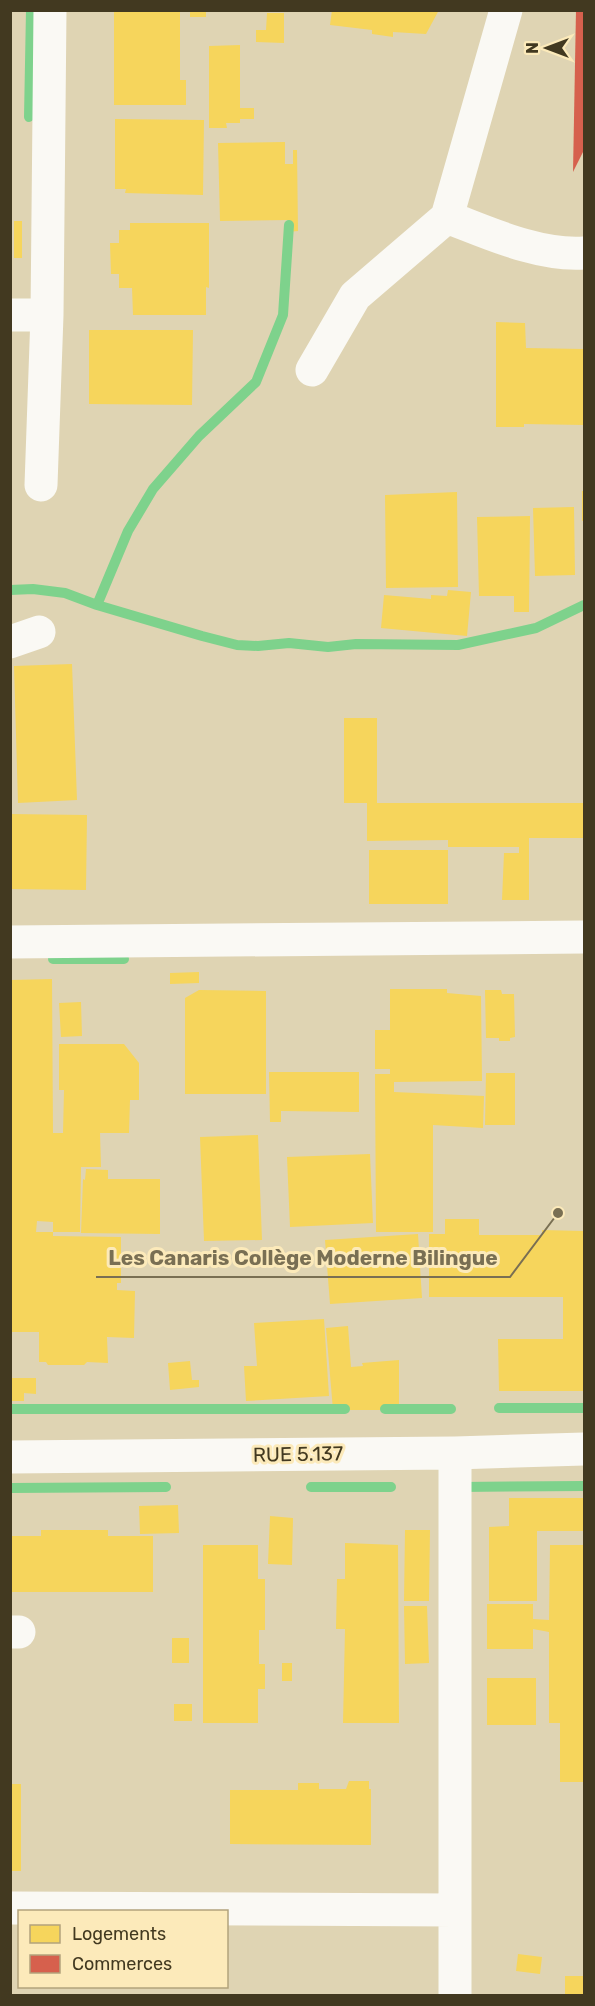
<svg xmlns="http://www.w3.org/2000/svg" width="595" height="2006" font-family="Rubik,sans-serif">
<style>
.homes{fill:#f6d55c}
.shops{fill:#d6604d}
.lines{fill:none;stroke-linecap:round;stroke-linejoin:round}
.stream{stroke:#7ed28c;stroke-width:10}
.street{stroke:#faf9f4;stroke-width:33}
.labels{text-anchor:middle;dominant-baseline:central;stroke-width:6;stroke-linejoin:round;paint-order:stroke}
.street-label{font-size:20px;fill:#423920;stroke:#fceaba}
.leader{fill:none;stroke:#796f53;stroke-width:2}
.callout-dot{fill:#796f53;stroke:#fceaba;stroke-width:2}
.callout-label{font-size:21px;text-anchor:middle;font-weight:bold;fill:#796f53;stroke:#fceaba;stroke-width:6;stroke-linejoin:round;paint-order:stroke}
</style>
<rect width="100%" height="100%" fill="#dfd4b3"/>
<path class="homes" d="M 190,10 L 206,10 L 206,17 L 190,17 Z
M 332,10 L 439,10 L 426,34 L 393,32 L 393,37 L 372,34 L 372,30 L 330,25 Z
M 114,12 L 180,12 L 180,80 L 186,80 L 186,105 L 114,105 Z
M 267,13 L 284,13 L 284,43 L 256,42 L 256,30 L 266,30 Z
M 240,45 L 240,108 L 254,108 L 254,119 L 240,119 L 240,123 L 226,123 L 227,128 L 209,128 L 209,46 Z
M 115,119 L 204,120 L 203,195 L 125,193 L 126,189 L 115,189 Z
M 285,142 L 285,164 L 293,164 L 293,150 L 297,150 L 298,231 L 288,232 L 288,220 L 220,221 L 218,143 Z
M 14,221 L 22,221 L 22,258 L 14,258 Z
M 130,223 L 209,223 L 209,288 L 206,287 L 206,315 L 133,315 L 132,288 L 119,288 L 119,274 L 111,274 L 110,243 L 119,243 L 119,230 L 130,230 Z
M 496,322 L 525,323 L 526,348 L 584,349 L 584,425 L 524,424 L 524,427 L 496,427 Z
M 89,330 L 193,330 L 192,405 L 89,404 Z
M 582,491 L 584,491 L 584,520 L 582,521 Z
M 457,492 L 458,587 L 386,588 L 385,495 Z
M 574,507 L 575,575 L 535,576 L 533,508 Z
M 530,516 L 529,612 L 514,612 L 514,596 L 479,596 L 477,517 Z
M 448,590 L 471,592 L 467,636 L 381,628 L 384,595 L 431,599 L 431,595 L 447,596 Z
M 72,664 L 77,800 L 18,803 L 14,666 Z
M 344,718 L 377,718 L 377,803 L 584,803 L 584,838 L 529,838 L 529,900 L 502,900 L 504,853 L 519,853 L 519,847 L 448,847 L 448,840 L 367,841 L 367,803 L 344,803 Z
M 10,814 L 87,815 L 86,890 L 10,889 Z
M 369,850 L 448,850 L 448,904 L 369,904 Z
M 199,972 L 199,983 L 170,984 L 170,973 Z
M 52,979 L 53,1133 L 63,1133 L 64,1090 L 59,1090 L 59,1044 L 124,1044 L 139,1063 L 139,1100 L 130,1100 L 129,1133 L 100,1133 L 101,1167 L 81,1167 L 80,1232 L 53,1232 L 53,1222 L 37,1221 L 36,1232 L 53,1232 L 53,1236 L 121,1237 L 121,1283 L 117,1283 L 117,1290 L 135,1291 L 134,1338 L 107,1337 L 108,1363 L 87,1362 L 84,1365 L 48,1365 L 46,1362 L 39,1362 L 39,1332 L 10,1332 L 10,980 Z
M 390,989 L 447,989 L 447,993 L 481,996 L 482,1081 L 394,1082 L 394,1092 L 484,1096 L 483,1128 L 433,1125 L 433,1232 L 376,1232 L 375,1074 L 390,1074 L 390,1069 L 375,1069 L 375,1030 L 390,1030 Z
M 199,990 L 266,991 L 266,1094 L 185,1094 L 185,998 Z
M 485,990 L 501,990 L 502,994 L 514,994 L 515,1037 L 510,1038 L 510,1041 L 499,1041 L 499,1038 L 486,1038 Z
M 81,1002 L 82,1036 L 61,1037 L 59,1003 Z
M 269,1072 L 359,1072 L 359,1112 L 281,1111 L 281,1122 L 270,1122 Z
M 486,1073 L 515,1073 L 515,1125 L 485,1125 Z
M 258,1135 L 262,1240 L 204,1241 L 200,1137 Z
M 370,1154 L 373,1223 L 290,1227 L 287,1157 Z
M 86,1169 L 108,1170 L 108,1179 L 160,1179 L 160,1234 L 81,1233 L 83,1179 L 85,1180 Z
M 445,1219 L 479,1219 L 479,1235 L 542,1235 L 542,1230 L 584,1231 L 584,1391 L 499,1391 L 498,1339 L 563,1339 L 563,1297 L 429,1297 L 429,1234 L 445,1234 Z
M 418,1234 L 422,1298 L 330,1304 L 325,1240 Z
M 324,1319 L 329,1396 L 246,1401 L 244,1366 L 257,1366 L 254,1323 Z
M 348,1326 L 351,1367 L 363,1366 L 362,1363 L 399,1360 L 399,1410 L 333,1410 L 326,1328 Z
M 190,1361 L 192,1380 L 199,1380 L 199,1387 L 170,1390 L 168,1363 Z
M 10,1378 L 36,1378 L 36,1394 L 24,1393 L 24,1401 L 10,1401 Z
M 509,1498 L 584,1498 L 584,1531 L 537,1531 L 537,1601 L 489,1601 L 489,1527 L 509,1526 Z
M 178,1505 L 179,1533 L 140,1534 L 139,1506 Z
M 270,1516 L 293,1518 L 292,1565 L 268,1564 Z
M 41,1530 L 108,1530 L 108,1536 L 153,1536 L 153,1592 L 10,1592 L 10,1536 L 41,1536 Z
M 405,1530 L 430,1530 L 429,1601 L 404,1601 Z
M 345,1543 L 398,1545 L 399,1723 L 343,1723 L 345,1629 L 336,1629 L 337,1579 L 345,1579 Z
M 203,1545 L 258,1545 L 258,1579 L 265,1579 L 265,1630 L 259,1630 L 259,1664 L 265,1664 L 265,1689 L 258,1689 L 258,1723 L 203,1723 Z
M 550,1545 L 584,1545 L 584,1782 L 560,1782 L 560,1723 L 549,1723 L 549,1632 L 533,1629 L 533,1649 L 487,1649 L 487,1604 L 533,1604 L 533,1619 L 549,1620 Z
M 404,1606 L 427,1606 L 429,1663 L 405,1664 Z
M 172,1638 L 189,1638 L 189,1663 L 172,1663 Z
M 282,1663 L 292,1663 L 292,1681 L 282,1681 Z
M 487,1678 L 536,1678 L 536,1725 L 487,1725 Z
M 174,1704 L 192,1704 L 192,1721 L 174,1721 Z
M 349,1781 L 369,1781 L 369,1789 L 371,1789 L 371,1845 L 230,1844 L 230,1790 L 298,1790 L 298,1783 L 319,1783 L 319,1789 L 346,1789 Z
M 10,1784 L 21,1784 L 21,1871 L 10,1871 Z
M 518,1954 L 542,1957 L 540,1974 L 516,1971 Z
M 565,1976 L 584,1976 L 584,1996 L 565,1996 Z"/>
<path class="shops" d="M 576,10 L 584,10 L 584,150 L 573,172 Z"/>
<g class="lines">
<path class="stream" d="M 29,117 L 31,10
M 10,590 L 33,589 L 65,593 L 97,605 L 202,636 L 237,645 L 258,646 L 289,643 L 328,647 L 356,644 L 458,645 L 536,628 L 584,605
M 97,605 L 128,531 L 153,489 L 199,436 L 256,382 L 283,315 L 289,225
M 53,959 L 124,959
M 499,1408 L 584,1408
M 10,1409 L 345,1409
M 385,1409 L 451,1409
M 311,1487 L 391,1487
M 459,1487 L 584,1486
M 10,1488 L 166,1487"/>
<path class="street" d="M 506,10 L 447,217 C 489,233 538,256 584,253
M 10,315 L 47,315
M 312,370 L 355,296 L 447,217
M 41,485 L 47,315 L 50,10
M 10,642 L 39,632
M 10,942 L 584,937
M 455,1453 L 455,1996
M 10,1457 L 455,1453 L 584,1449
M 10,1632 L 19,1632
M 10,1908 L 455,1910"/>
</g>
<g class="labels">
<g class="street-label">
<text transform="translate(298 1454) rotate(-1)">RUE 5.137</text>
</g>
</g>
<path class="leader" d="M558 1213L510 1277H96"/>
<circle class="callout-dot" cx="558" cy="1213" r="6"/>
<g class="callout-label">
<text x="303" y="1265">Les Canaris Collège Moderne Bilingue</text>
</g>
<rect width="595" height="2006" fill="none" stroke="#423920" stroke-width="24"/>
<rect x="18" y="1910" width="210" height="78" fill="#fceaba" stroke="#b2a37c" stroke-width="1.5"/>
<rect x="30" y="1925" width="30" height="18" fill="#f6d55c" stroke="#b2a37c" stroke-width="1.5"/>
<text x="72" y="1940" font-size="18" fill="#423920">Logements</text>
<rect x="30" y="1955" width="30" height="18" fill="#d6604d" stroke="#b2a37c" stroke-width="1.5"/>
<text x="72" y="1970" font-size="18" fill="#423920">Commerces</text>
<g transform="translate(547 48) rotate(270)" stroke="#fceaba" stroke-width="4.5" paint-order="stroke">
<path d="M0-4.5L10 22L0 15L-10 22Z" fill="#423920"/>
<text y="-9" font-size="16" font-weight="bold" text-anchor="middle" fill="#423920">N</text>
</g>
</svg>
